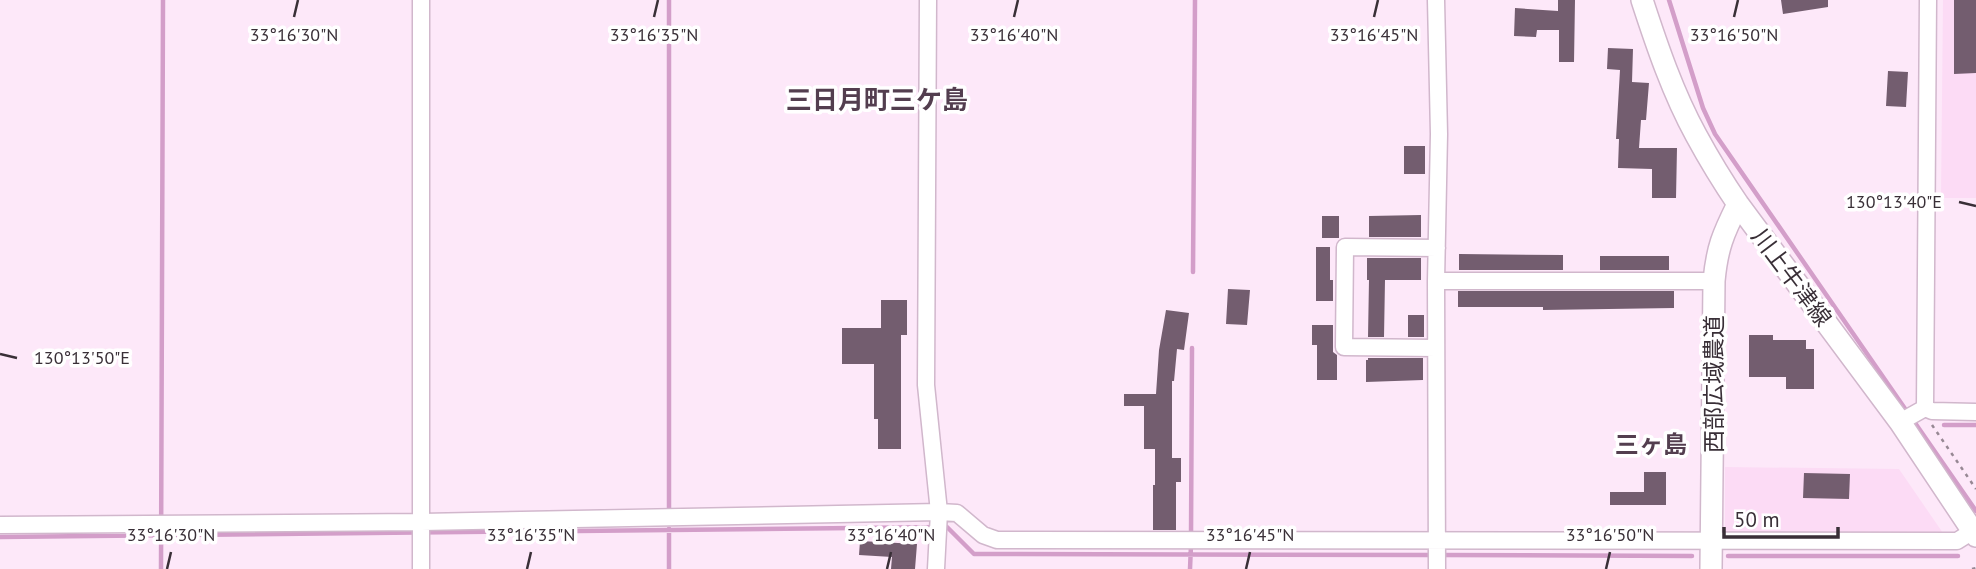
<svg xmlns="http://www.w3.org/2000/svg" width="1976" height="569" font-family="'PT Sans','Noto Sans JP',sans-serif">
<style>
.built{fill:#fcdbf5}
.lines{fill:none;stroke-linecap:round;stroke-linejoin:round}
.stream{stroke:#d39ec9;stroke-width:4.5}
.building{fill:#735d6f}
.street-casing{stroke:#d1b7cc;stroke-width:19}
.secondary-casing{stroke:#d1b7cc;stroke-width:24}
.path{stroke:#978894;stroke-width:2.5;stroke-dasharray:3.5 5;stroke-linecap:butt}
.street{stroke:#fff;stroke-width:16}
.secondary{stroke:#fff;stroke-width:21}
.ticks{fill:none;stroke:#392f37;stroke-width:2.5}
.labels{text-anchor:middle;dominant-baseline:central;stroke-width:7;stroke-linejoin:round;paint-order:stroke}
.street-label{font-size:23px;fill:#392f37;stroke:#fff}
.neighbourhood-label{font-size:24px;font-weight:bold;fill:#533e4f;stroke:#fff}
.quarter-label{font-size:26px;font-weight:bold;fill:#533e4f;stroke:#fff}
.ticks-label{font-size:18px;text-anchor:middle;fill:#392f37;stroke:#fff;stroke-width:7;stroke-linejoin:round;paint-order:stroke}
</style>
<rect width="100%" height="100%" fill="#fde8f9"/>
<path class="built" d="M 1943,0 L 1976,0 L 1976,198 L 1941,198 Z
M 1725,467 L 1899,469 L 1945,536 L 1725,533 Z"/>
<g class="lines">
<path class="stream" d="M 669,0 L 669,514
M 1669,0 L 1703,108 L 1715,134 L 1908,413
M 1193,272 L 1195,0
M 1913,420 L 1976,511
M 1944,425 L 1976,425
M 669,529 L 669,569
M 0,537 L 947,527 L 974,554 L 1432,555
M 1191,537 L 1192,348
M 1441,555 L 1692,556
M 1728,556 L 1958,556
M 161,569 L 163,0
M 1190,569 L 1191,545"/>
</g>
<path class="building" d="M 1558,0 L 1575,0 L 1574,62 L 1559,62 L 1559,30 L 1537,30 L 1536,37 L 1514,36 L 1515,8 L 1558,11 Z
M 1781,0 L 1828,0 L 1828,7 L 1783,14 Z
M 1954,0 L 1976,0 L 1976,73 L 1954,74 Z
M 1608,48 L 1633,49 L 1632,82 L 1649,83 L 1646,120 L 1641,120 L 1639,148 L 1677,148 L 1676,198 L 1652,198 L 1652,169 L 1618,168 L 1619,139 L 1616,139 L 1620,70 L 1607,69 Z
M 1888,71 L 1908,72 L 1906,107 L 1886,106 Z
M 1404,146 L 1425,146 L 1425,174 L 1404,174 Z
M 1421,215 L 1421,237 L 1369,237 L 1369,216 Z
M 1322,216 L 1339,216 L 1339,238 L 1322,238 Z
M 1316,247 L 1330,247 L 1330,280 L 1333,280 L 1333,301 L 1316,301 Z
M 1459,254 L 1563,255 L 1563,270 L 1459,270 Z
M 1600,256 L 1669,256 L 1669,270 L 1600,270 Z
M 1367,258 L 1421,258 L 1421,280 L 1385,280 L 1384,337 L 1368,337 L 1369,280 L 1367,280 Z
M 1228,289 L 1250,290 L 1247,325 L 1226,324 Z
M 1458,291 L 1674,291 L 1674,308 L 1543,310 L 1543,307 L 1458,307 Z
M 881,300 L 907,300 L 907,335 L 901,335 L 901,449 L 878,449 L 878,419 L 874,419 L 874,364 L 842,364 L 842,328 L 881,328 Z
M 1166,310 L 1189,313 L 1184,350 L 1177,349 L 1174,381 L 1172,381 L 1172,458 L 1181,458 L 1181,482 L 1176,482 L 1176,530 L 1153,530 L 1153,485 L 1155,485 L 1155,449 L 1144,449 L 1144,406 L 1124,406 L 1124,394 L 1156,394 L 1159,350 Z
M 1408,315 L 1424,315 L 1424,337 L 1408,337 Z
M 1312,325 L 1333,325 L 1333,352 L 1337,355 L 1337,380 L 1317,380 L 1317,345 L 1312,345 Z
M 1749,335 L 1773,335 L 1773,340 L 1806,340 L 1806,349 L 1814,349 L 1814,389 L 1786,389 L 1786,377 L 1749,377 Z
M 1368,358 L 1423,358 L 1423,380 L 1366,382 L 1366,360 L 1368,360 Z
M 1644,472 L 1666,472 L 1666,505 L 1610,505 L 1610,492 L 1644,492 Z
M 1804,473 L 1850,474 L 1849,499 L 1803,498 Z
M 860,541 L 917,544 L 915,569 L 891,569 L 892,557 L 859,555 Z"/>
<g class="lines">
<defs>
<path id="street" d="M 421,0 L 421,569
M 928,0 L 926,385 L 939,512 L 936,569
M 1436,0 L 1439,134 L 1436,281 L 1437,569
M 1436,281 L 1714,281
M 1436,348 L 1344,347 L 1345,247 L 1437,248
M 1925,408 L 1928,0
M 1900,422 L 1925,408 L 1932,411 L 1976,412
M 0,525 L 422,522 L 939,512 L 957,513 L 983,535 L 997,540 L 1957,541 L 1973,531"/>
<path id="secondary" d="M 1642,0 C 1657,46 1673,93 1696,135 C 1709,159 1723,182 1738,204 L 1900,422 L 1976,536
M 1711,569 L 1714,281 C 1717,248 1723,234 1738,204"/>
</defs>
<use href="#street" class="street-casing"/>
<use href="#secondary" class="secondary-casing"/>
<path class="path" d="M 1932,425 L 1976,489
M 1972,569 L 1976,568"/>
<use href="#street" class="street"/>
<use href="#secondary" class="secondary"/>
</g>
<path class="ticks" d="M 294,17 L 298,0M 654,17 L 658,0M 1014,17 L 1018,0M 1374,17 L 1378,0M 1734,17 L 1738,0M 1959,202 L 1976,206M 0,354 L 17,358M 167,569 L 171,552M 527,569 L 531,552M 887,569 L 891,552M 1246,569 L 1250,552M 1606,569 L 1610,552"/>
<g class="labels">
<g class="street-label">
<text transform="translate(1792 277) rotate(53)">川上牛津線</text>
<text transform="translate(1713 384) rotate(-90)">西部広域農道</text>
</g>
<g class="neighbourhood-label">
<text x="1651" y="444">三ヶ島</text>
</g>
<g class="quarter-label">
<text x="877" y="99">三日月町三ケ島</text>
</g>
</g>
<g class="ticks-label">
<text x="294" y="41">33°16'30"N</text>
<text x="654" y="41">33°16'35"N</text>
<text x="1014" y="41">33°16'40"N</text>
<text x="1374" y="41">33°16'45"N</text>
<text x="1734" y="41">33°16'50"N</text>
<text x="1894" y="208">130°13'40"E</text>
<text x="82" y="364">130°13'50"E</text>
<text x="171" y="541">33°16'30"N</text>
<text x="531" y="541">33°16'35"N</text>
<text x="891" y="541">33°16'40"N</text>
<text x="1250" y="541">33°16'45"N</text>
<text x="1610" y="541">33°16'50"N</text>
</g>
<path d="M1724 527v10h114v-10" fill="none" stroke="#392f37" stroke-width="3.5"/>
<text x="1734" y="527" font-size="21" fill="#392f37" stroke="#ffffff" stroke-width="5" paint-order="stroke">50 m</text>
</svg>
